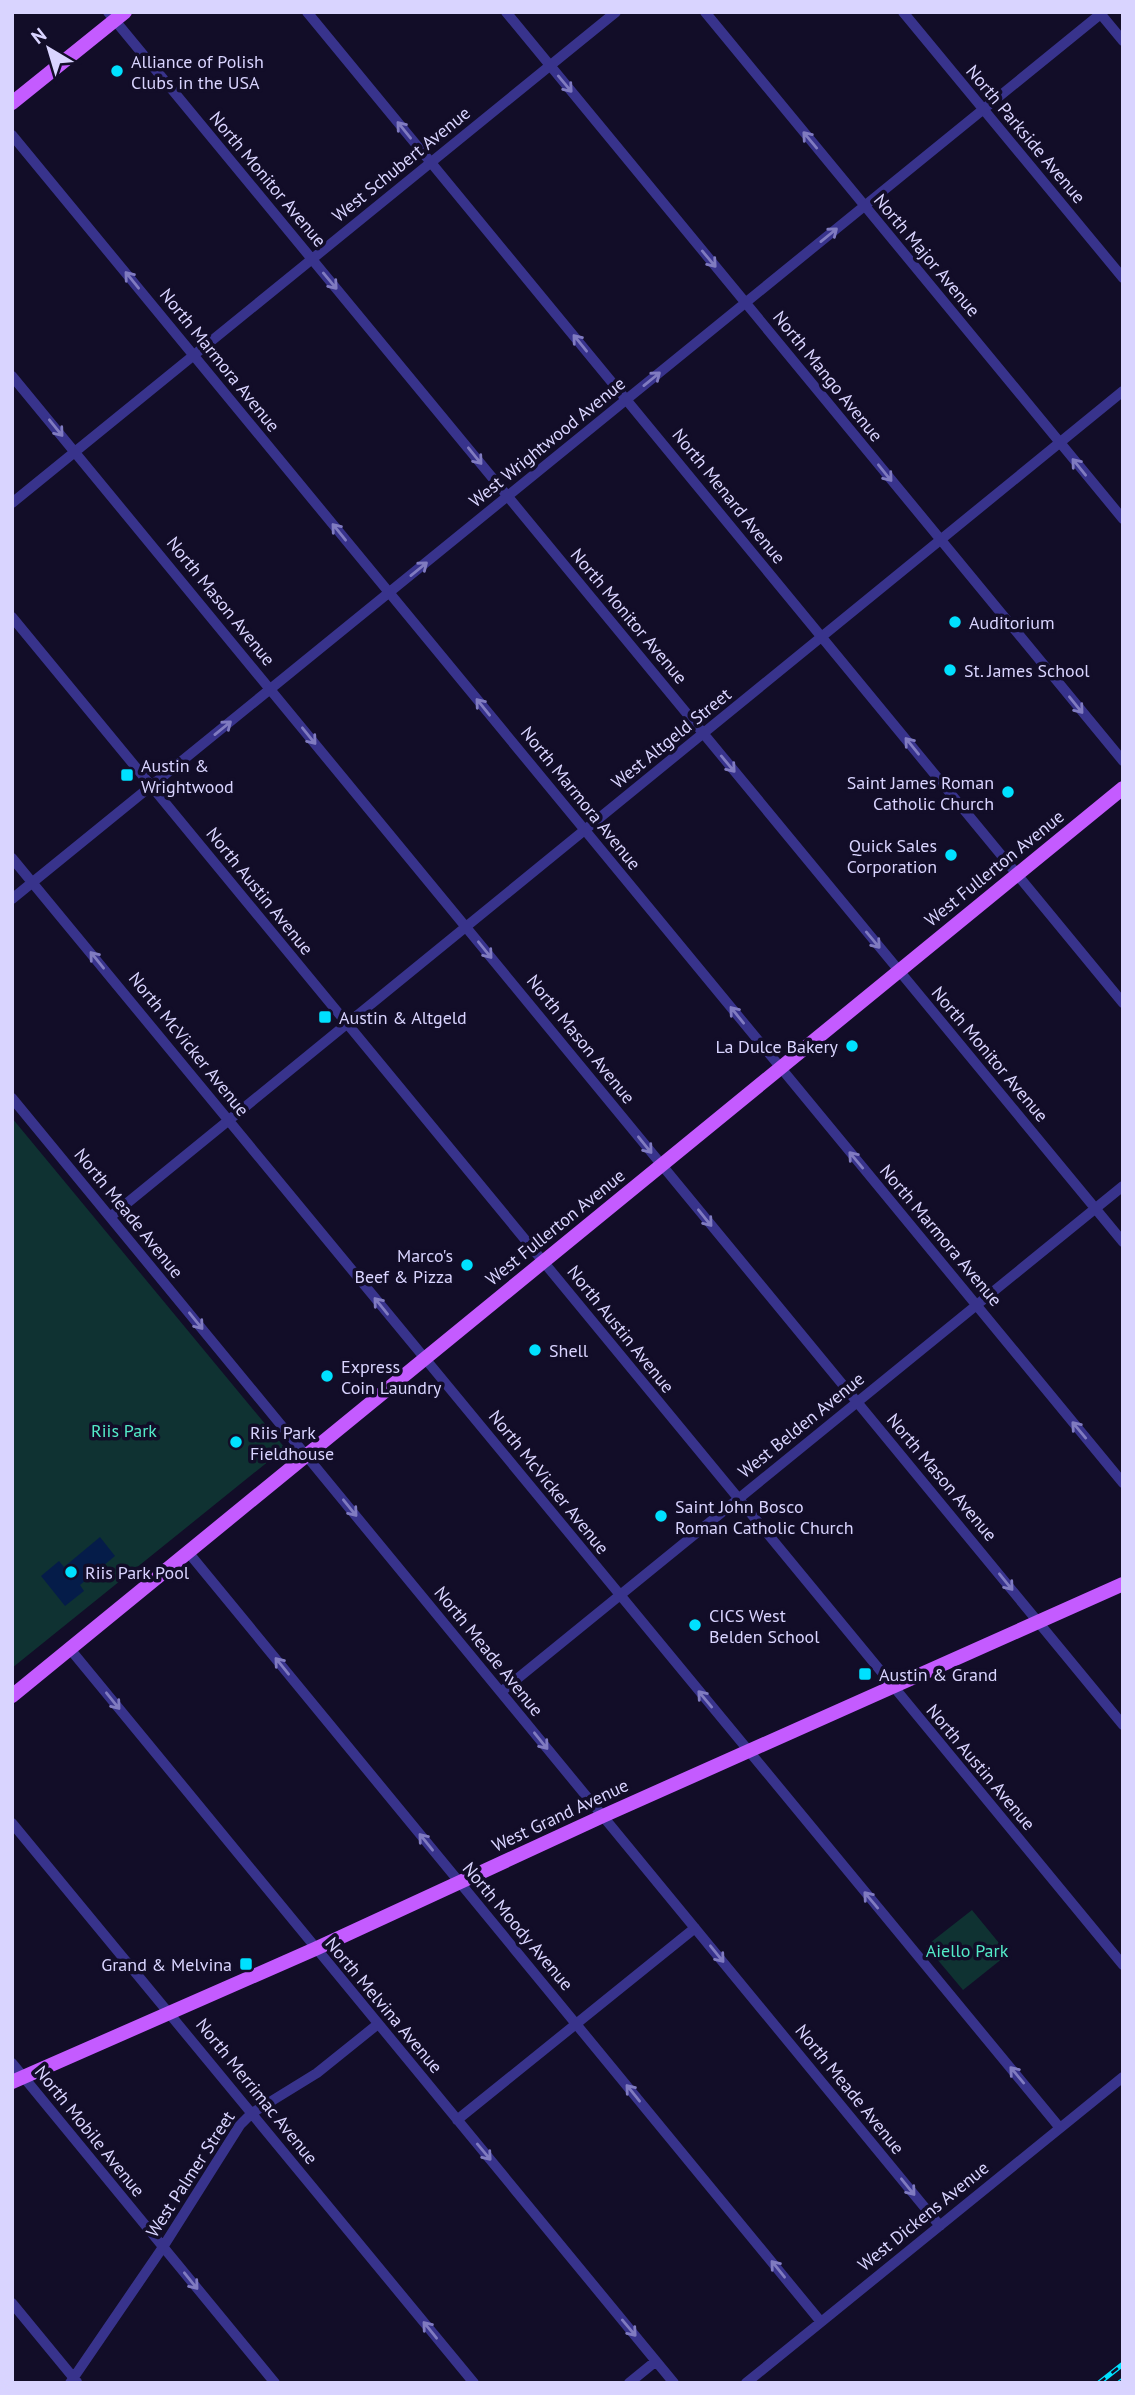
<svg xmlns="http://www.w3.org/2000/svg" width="1135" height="2395" font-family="'PT Sans',sans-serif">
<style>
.green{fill:#0f3232}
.water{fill:#051c49}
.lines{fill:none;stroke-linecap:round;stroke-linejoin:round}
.minor{stroke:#38338c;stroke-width:10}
.major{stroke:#c45bff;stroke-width:14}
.rail-casing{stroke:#00e1ff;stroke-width:5}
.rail{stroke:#120d28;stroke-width:2.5;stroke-dasharray:8;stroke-linecap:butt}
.oneway{stroke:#807bc0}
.poi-dot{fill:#00e1ff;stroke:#120d28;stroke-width:2.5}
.labels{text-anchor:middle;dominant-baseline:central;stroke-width:7;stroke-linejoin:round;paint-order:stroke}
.poi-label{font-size:18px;fill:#d9d4ff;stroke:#120d28;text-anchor:start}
.street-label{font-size:18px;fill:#d9d4ff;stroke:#120d28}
.park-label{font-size:18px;fill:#53ebc8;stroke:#120d28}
</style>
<rect width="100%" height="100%" fill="#120d28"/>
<path class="green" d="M 12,1118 L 285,1448 L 12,1668 Z
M 972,1910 L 1008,1954 L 963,1990 L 926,1946 Z"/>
<path class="water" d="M 100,1537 L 115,1556 L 80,1585 L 84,1591 L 65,1606 L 41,1576 L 59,1561 L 64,1567 Z"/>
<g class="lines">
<path class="minor" d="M 108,12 L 1123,1242
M 307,12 L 1123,1003
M 506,12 L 1123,761
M 705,12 L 1123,519
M 903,12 L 1123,278
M 1099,12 L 1123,41
M 12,135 L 1123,1483
M 12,376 L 1123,1725
M 12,503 L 616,12
M 12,617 L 1123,1965
M 12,858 L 1060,2128
M 12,899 L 1103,12
M 12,1098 L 940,2226
M 110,1217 L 1123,391
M 188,1552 L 821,2322
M 70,1649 L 674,2383
M 501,1692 L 1123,1186
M 12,1823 L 474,2383
M 12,2063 L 275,2383
M 457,2120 L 695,1928
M 12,2303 L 77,2382
M 70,2383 L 163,2247 L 240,2125 L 252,2113 L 317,2073 L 378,2024
M 629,2383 L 656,2361
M 746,2383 L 1123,2077"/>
<path class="major" d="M 12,103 L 125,12
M 12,1696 L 1123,788
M 12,2082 L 315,1949 L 603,1816 L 1123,1584"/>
<defs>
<path id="rail" d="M 1099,2383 L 1123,2364
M 1119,2383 L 1123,2380"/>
</defs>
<use href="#rail" class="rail-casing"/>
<use href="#rail" class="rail"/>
</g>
<defs><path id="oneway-shaft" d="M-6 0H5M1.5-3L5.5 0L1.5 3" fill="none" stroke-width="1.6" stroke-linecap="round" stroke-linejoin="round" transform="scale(1.75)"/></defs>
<g class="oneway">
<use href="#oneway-shaft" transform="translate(565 84) rotate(50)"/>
<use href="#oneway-shaft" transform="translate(404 130) rotate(-129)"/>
<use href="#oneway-shaft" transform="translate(810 140) rotate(-130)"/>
<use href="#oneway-shaft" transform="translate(829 235) rotate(-39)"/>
<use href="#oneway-shaft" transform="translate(709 259) rotate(50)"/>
<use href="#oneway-shaft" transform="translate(132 280) rotate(-129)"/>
<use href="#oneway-shaft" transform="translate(330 281) rotate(50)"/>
<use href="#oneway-shaft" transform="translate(580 343) rotate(-129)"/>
<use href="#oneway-shaft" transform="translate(652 379) rotate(-39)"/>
<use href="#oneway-shaft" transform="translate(56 428) rotate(51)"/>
<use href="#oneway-shaft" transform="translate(475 456) rotate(51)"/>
<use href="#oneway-shaft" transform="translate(1079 467) rotate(-129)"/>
<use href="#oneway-shaft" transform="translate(885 473) rotate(51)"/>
<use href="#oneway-shaft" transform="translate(339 532) rotate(-129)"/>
<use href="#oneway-shaft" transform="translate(419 569) rotate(-39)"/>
<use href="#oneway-shaft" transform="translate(1076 705) rotate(51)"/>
<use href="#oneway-shaft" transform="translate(483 707) rotate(-129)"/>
<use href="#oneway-shaft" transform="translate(223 728) rotate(-39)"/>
<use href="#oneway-shaft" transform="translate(309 736) rotate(51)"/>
<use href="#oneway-shaft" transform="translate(912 746) rotate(-129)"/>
<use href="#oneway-shaft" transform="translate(728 764) rotate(50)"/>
<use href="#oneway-shaft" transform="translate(873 940) rotate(50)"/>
<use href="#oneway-shaft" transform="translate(485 950) rotate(51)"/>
<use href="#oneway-shaft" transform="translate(97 960) rotate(-129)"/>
<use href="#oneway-shaft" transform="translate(737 1015) rotate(-129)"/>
<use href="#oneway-shaft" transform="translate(645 1145) rotate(51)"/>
<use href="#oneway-shaft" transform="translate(856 1160) rotate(-130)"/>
<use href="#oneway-shaft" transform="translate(705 1218) rotate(51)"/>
<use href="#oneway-shaft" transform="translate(381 1306) rotate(-129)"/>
<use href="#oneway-shaft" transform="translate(196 1321) rotate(51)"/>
<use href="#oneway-shaft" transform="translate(1079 1430) rotate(-130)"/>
<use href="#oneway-shaft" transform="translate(350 1508) rotate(51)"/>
<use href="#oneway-shaft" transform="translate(1006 1582) rotate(51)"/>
<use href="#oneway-shaft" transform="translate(282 1666) rotate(-129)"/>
<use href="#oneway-shaft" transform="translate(705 1699) rotate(-130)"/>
<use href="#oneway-shaft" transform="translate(113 1701) rotate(51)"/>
<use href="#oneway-shaft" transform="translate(541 1741) rotate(51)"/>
<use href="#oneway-shaft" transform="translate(426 1842) rotate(-129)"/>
<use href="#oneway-shaft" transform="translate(871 1900) rotate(-130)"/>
<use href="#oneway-shaft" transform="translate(717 1954) rotate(51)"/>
<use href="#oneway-shaft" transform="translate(1017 2075) rotate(-130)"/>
<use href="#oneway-shaft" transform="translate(633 2093) rotate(-129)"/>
<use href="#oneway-shaft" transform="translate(484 2152) rotate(50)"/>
<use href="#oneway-shaft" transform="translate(908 2187) rotate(51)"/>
<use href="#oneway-shaft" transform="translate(778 2269) rotate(-129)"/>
<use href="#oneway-shaft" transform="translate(191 2281) rotate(51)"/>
<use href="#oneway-shaft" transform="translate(629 2328) rotate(50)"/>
<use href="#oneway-shaft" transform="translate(430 2330) rotate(-129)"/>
</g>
<g class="poi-dot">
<circle cx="117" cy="71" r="7"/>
<circle cx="955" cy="622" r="7"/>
<circle cx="950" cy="670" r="7"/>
<rect x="120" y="768" width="14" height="14" rx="3.5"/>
<circle cx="1008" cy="792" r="7"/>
<circle cx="951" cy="855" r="7"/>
<rect x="318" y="1010" width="14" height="14" rx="3.5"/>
<circle cx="852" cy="1046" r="7"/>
<circle cx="467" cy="1265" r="7"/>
<circle cx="535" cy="1350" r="7"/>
<circle cx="327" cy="1376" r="7"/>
<circle cx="236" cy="1442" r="7"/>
<circle cx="661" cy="1516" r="7"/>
<circle cx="71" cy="1572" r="7"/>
<circle cx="695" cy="1625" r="7"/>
<rect x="858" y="1667" width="14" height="14" rx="3.5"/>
<rect x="239" y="1957" width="14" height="14" rx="3.5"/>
</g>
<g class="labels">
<g class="poi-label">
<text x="131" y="61">Alliance of Polish<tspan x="131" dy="21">Clubs in the USA</tspan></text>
<text x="969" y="622">Auditorium</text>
<text x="964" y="670">St. James School</text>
<text x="141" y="765">Austin &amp;<tspan x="141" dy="21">Wrightwood</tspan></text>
<text x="994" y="782" text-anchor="end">Saint James Roman<tspan x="994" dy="21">Catholic Church</tspan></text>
<text x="937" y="845" text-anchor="end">Quick Sales<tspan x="937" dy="21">Corporation</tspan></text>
<text x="339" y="1017">Austin &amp; Altgeld</text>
<text x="838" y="1046" text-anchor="end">La Dulce Bakery</text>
<text x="453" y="1255" text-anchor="end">Marco's<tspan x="453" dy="21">Beef &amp; Pizza</tspan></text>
<text x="549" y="1350">Shell</text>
<text x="341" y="1366">Express<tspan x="341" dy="21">Coin Laundry</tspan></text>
<text x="250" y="1432">Riis Park<tspan x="250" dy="21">Fieldhouse</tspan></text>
<text x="675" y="1506">Saint John Bosco<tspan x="675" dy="21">Roman Catholic Church</tspan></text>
<text x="85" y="1572">Riis Park Pool</text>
<text x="709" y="1615">CICS West<tspan x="709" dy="21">Belden School</tspan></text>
<text x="879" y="1674">Austin &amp; Grand</text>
<text x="232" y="1964" text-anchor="end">Grand &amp; Melvina</text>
</g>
<g class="street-label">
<text transform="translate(1026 134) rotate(50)">North Parkside Avenue</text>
<text transform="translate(401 164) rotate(-39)">West Schubert Avenue</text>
<text transform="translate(268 179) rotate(50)">North Monitor Avenue</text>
<text transform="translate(927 255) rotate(50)">North Major Avenue</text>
<text transform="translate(220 360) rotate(51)">North Marmora Avenue</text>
<text transform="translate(828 376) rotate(51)">North Mango Avenue</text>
<text transform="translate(547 442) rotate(-39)">West Wrightwood Avenue</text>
<text transform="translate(729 496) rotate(51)">North Menard Avenue</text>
<text transform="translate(221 601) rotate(51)">North Mason Avenue</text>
<text transform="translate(629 616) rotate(50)">North Monitor Avenue</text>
<text transform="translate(671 738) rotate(-39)">West Altgeld Street</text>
<text transform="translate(581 798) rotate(51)">North Marmora Avenue</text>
<text transform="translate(994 868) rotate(-39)">West Fullerton Avenue</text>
<text transform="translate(260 891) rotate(51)">North Austin Avenue</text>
<text transform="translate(581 1039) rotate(51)">North Mason Avenue</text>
<text transform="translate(189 1044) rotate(51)">North McVicker Avenue</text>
<text transform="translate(990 1054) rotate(50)">North Monitor Avenue</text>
<text transform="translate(129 1213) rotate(51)">North Meade Avenue</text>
<text transform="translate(555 1227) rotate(-39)">West Fullerton Avenue</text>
<text transform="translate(941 1235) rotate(50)">North Marmora Avenue</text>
<text transform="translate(621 1329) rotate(51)">North Austin Avenue</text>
<text transform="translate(801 1425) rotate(-39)">West Belden Avenue</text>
<text transform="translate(942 1477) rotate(50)">North Mason Avenue</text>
<text transform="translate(549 1482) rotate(51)">North McVicker Avenue</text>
<text transform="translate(489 1651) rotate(51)">North Meade Avenue</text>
<text transform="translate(981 1767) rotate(50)">North Austin Avenue</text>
<text transform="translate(560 1815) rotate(-25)">West Grand Avenue</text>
<text transform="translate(518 1926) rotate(50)">North Moody Avenue</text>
<text transform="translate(384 2005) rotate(50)">North Melvina Avenue</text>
<text transform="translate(850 2089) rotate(51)">North Meade Avenue</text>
<text transform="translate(257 2091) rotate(51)">North Merrimac Avenue</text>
<text transform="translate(90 2131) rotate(51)">North Mobile Avenue</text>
<text transform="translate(190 2174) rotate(-57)">West Palmer Street</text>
<text transform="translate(923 2216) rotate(-39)">West Dickens Avenue</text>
</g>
<g class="park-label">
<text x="124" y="1430">Riis Park</text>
<text x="967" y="1950">Aiello Park</text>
</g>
</g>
<rect width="1135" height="2395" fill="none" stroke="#d9d4ff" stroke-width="28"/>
<g transform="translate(49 49) rotate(322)" stroke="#120d28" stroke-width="5" paint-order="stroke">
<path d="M0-5L12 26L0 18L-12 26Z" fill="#d9d4ff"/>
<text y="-10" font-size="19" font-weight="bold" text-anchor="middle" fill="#d9d4ff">N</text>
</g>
</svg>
